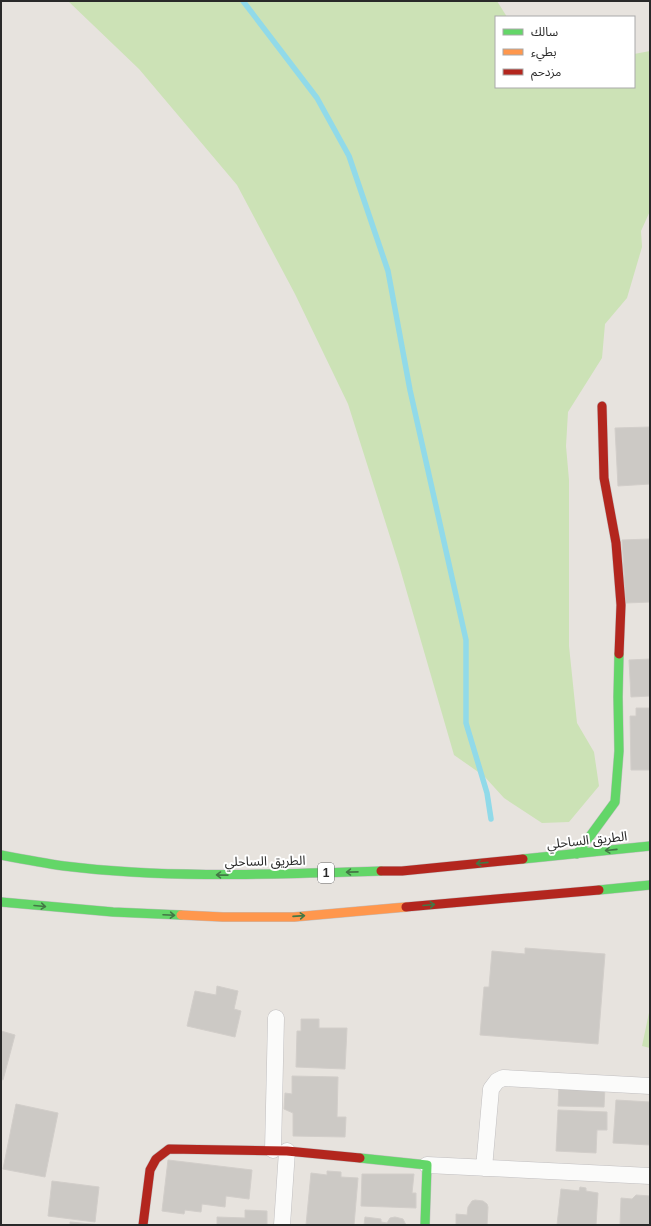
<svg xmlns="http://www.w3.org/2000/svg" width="651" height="1226" font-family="Arial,'Noto Sans Arabic',sans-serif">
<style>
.green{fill:#cce2b6}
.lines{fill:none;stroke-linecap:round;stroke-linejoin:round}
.stream{stroke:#91dae9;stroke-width:5.5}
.building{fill:#ccc9c5;stroke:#d2ceca}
.street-casing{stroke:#c1bfc0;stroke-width:17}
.fast-casing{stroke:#c1bfc0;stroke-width:10}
.slow-casing{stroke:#c1bfc0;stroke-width:10}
.jam-casing{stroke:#c1bfc0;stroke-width:10}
.street{stroke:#fbfbfa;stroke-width:16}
.fast{stroke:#63d668;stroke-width:9}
.slow{stroke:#ff974d;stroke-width:9}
.jam{stroke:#b3261e;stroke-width:9}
.oneway{stroke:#437745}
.labels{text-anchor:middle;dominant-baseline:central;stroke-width:4;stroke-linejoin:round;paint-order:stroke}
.shield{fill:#fff;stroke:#696969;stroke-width:1}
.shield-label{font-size:12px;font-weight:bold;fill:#292929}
.street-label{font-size:13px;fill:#292929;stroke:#fff}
</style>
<rect width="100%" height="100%" fill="#e7e3de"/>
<path class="green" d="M 68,1 L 497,1 L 507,17 L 496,17 L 496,87 L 634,87 L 634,54 L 650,51 L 650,211 L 641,231 L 642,247 L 627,298 L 605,324 L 602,358 L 568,412 L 566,446 L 569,480 L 569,646 L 577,723 L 594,752 L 599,786 L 569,822 L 542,823 L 504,798 L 484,776 L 454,755 L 399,565 L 348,404 L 295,294 L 237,185 L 139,69 Z
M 650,1008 L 650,1048 L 642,1046 Z"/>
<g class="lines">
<path class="stream" d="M 243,1 L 317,98 L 349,156 L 388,271 L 410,390 L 466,640 L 466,723 L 487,793 L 491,819"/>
</g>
<path class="building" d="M 650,427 L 650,484 L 618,486 L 615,428 Z
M 650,539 L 650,602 L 626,603 L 622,540 Z
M 650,659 L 650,696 L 631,697 L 629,660 Z
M 636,708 L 650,708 L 650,770 L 631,770 L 630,716 L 636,716 Z
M 525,948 L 605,954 L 598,1044 L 480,1035 L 484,987 L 489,987 L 492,951 L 525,954 Z
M 217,986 L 238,991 L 234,1009 L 241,1011 L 235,1037 L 187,1026 L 195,991 L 216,995 Z
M 301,1019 L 319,1019 L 319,1028 L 347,1028 L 345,1069 L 296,1067 L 297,1031 L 301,1031 Z
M 1,1031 L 15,1035 L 3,1080 L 1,1079 Z
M 292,1076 L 338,1077 L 337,1117 L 346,1117 L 345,1137 L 293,1136 L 293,1113 L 284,1109 L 285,1093 L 292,1094 Z
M 559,1085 L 605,1087 L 604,1107 L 558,1106 Z
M 616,1100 L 650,1102 L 650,1145 L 613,1143 Z
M 16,1104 L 58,1113 L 45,1177 L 3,1169 Z
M 558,1110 L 607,1112 L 607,1130 L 597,1130 L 596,1153 L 556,1151 Z
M 168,1160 L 252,1170 L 249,1199 L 226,1196 L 225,1207 L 202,1204 L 201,1212 L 185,1210 L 184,1214 L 162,1211 Z
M 327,1171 L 341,1172 L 341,1177 L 358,1178 L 354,1225 L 306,1225 L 311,1173 L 327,1175 Z
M 362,1174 L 414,1174 L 412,1193 L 416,1193 L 416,1208 L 361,1206 Z
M 52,1181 L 99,1187 L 95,1222 L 48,1216 Z
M 580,1187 L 586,1188 L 586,1191 L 598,1193 L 596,1225 L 557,1225 L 561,1189 L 579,1191 Z
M 636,1195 L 650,1196 L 650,1225 L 620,1225 L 621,1198 L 632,1199 Z
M 475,1200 L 483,1201 L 487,1204 L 488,1207 L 487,1225 L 456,1225 L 456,1214 L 467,1215 L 468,1207 L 472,1201 Z
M 245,1210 L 267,1211 L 267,1225 L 217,1225 L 217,1217 L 245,1218 Z
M 365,1217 L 381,1219 L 381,1222 L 387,1223 L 390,1218 L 395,1217 L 403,1219 L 406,1225 L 364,1225 Z
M 70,1222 L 101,1225 L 70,1225 Z"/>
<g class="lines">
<defs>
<path id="street" d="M 273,1150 L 276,1018
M 427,1165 L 650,1176
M 484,1168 L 491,1089 L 497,1081 L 503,1078 L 650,1086
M 282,1225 L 287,1151"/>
<path id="fast" d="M 577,854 L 615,802 L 619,751 L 618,697 L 619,654
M 1,855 C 22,859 43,863 64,866 C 169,879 275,874 381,871
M 523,859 L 650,846
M 599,890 L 650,885
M 1,902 L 113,912 L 181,915
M 360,1158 L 427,1165 L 425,1225"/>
<path id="slow" d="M 181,915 L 223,917 L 294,917 L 406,907"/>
<path id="jam" d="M 602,406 L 604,478 L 616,543 L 621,605 L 619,654
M 381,871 L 402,871 L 523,859
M 406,907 L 599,890
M 143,1225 L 150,1170 L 156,1159 L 169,1149 L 287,1151 L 360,1158"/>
</defs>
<use href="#street" class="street-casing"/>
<use href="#fast" class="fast-casing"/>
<use href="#slow" class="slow-casing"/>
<use href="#jam" class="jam-casing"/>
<use href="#street" class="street"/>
<use href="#fast" class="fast"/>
<use href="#slow" class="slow"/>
<use href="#jam" class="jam"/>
</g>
<defs><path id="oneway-shaft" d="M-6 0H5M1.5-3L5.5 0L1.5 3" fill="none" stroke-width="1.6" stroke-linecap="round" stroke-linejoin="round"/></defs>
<g class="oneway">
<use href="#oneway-shaft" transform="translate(611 850) rotate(174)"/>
<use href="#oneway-shaft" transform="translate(482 863) rotate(174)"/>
<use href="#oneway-shaft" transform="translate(352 872) rotate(179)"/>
<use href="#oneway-shaft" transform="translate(222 875) rotate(-179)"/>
<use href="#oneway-shaft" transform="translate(429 905) rotate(-5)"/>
<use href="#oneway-shaft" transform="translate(40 906) rotate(5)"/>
<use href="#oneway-shaft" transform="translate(169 915) rotate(3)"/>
<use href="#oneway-shaft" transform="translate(299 916) rotate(-4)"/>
</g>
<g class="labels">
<rect class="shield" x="318" y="863" width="16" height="20" rx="3"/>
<g class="shield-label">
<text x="326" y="873">1</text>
</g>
<g class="street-label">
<text transform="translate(587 840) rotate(-6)">الطريق الساحلي</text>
<text transform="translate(265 861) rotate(-1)">الطريق الساحلي</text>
</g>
</g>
<rect width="651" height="1226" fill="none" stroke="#292929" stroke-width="4"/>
<rect x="495" y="16" width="140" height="72" fill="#ffffff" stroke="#a9a9a9"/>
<rect x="503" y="29" width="20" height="6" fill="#63d668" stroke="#a9a9a9"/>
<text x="531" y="36" font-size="12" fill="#292929">سالك</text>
<rect x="503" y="49" width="20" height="6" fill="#ff974d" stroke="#a9a9a9"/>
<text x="531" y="56" font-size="12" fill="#292929">بطيء</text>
<rect x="503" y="69" width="20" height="6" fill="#b3261e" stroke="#a9a9a9"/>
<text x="531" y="76" font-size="12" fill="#292929">مزدحم</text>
</svg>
